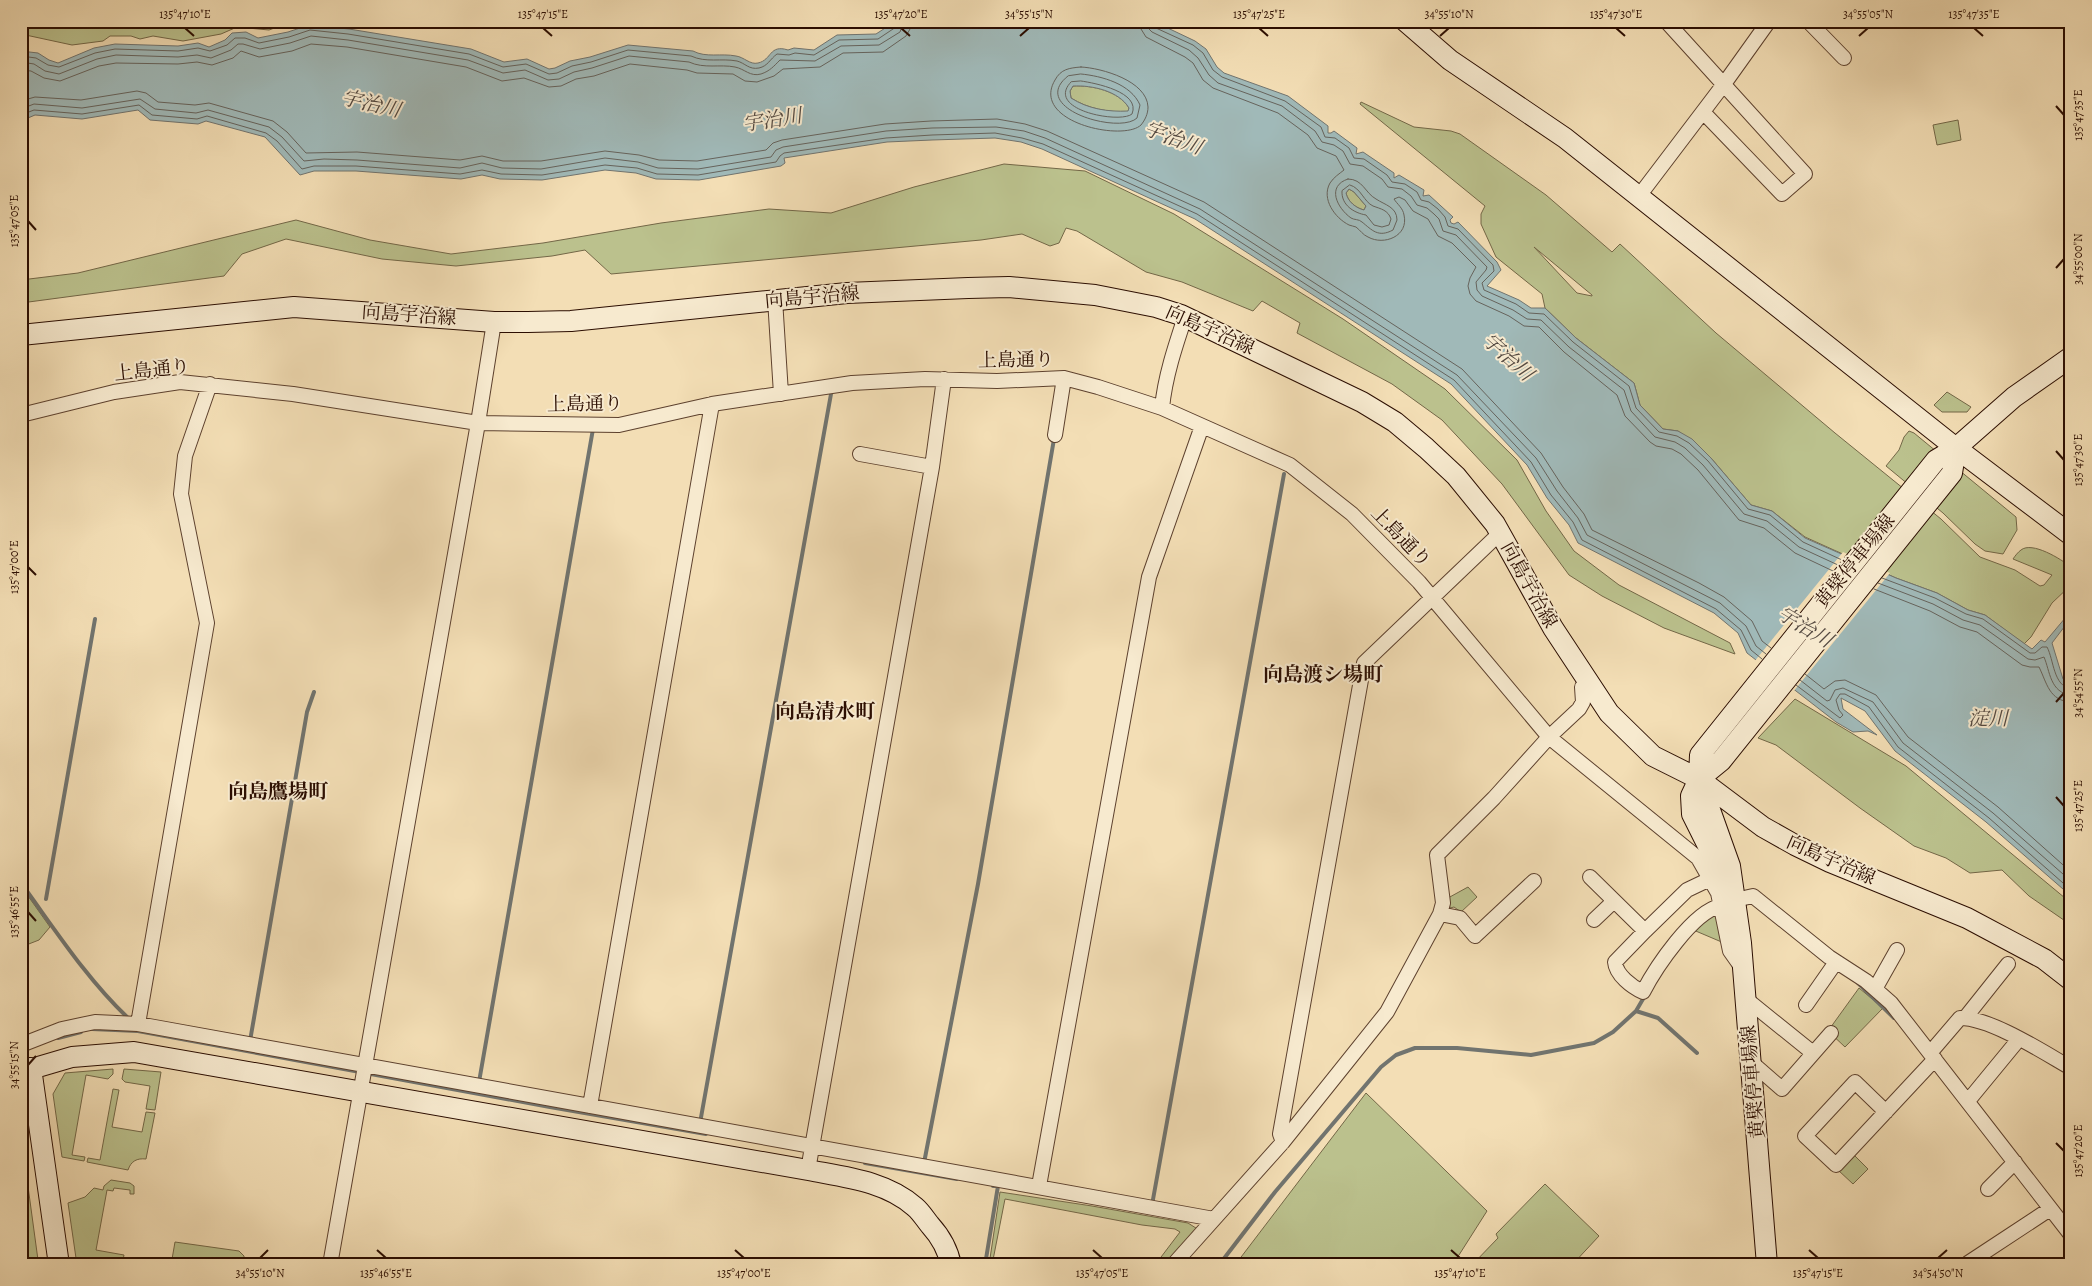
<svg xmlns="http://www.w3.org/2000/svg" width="2092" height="1286" font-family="Alegreya,'Noto Serif JP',serif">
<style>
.green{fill:#bbc18d;stroke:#736747;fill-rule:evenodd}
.water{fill:#a0b9b8;stroke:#71746f;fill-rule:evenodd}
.pier{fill:#f3deb5}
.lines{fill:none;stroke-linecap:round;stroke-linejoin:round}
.shore{stroke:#66635c;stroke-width:1}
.stream{stroke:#71746f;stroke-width:4}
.street-casing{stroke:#5d412e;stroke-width:16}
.secondary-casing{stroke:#2b0d01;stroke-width:22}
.street{stroke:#f7eacf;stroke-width:14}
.secondary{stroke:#f7eacf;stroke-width:20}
.ticks{fill:none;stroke:#2b0d01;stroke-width:2}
.labels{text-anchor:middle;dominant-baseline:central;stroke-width:4;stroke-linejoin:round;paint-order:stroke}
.street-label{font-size:19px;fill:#2b0d01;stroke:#f7eacf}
.water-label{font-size:20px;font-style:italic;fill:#544941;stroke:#f7eacf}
.neighbourhood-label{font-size:20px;font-weight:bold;fill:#2b0d01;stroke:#f7eacf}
.neatline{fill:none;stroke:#2b0d01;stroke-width:2}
.ticks-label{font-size:12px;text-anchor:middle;fill:#2b0d01}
</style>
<rect width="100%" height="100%" fill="#f3deb5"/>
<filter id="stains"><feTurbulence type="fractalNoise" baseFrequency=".004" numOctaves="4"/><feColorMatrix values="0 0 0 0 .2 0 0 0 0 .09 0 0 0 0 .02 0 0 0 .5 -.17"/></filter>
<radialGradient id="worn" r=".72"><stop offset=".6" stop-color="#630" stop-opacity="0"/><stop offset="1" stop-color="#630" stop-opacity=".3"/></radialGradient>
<path class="green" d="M 21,21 L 293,21 L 269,30 L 237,27 L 221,34 L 183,41 L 153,36 L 140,39 L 131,36 L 110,36 L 103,41 L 72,45 L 21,34 Z
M 1073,86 C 1092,85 1119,91 1129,108 L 1128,112 C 1108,112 1088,109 1071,98 L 1070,91 Z
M 1361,102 L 1414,127 L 1451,131 L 1460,134 L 1546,195 L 1612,252 L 1620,244 L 1716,333 L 1835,433 L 1941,519 L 1980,557 L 2015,570 L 2040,586 L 2044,585 L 2052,575 L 2013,559 C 2015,556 2018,552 2021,550 C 2032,541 2061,559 2071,567 L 2071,585 L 2052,603 L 2031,637 L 2024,644 L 1985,615 L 1968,610 L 1937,593 L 1896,578 L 1805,537 L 1772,511 L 1751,505 L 1711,458 L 1678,431 L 1663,429 L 1640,405 L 1634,383 L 1576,338 L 1545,308 L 1542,294 L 1496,257 L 1481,224 L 1481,214 L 1485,206 L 1360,104 ZM 1534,247 L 1592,295 L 1592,296 L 1577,293 Z
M 1958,120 L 1961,140 L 1937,145 L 1933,125 Z
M 1004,164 L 1085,171 L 1174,214 L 1343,319 L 1445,389 L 1517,460 L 1546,511 L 1574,551 L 1619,585 L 1730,643 L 1735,654 L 1664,628 L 1602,596 L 1569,575 L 1502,484 L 1442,420 L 1392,384 L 1297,333 L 1300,323 L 1262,301 L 1253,311 L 1182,282 L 1146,272 L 1077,231 L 1066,228 L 1059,243 L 1050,246 L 1022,234 L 981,240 L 611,274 L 585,250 L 552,256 L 456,266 L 382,259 L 286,239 L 242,254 L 224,276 L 21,303 L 21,280 L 78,273 L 296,220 L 370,240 L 451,254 L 543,243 L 661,223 L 769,209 L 831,213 L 914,187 Z
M 1349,189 L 1354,192 L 1366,206 L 1364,210 C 1356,208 1348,202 1346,193 Z
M 1947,392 L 1971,407 L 1967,412 L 1942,412 L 1934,405 Z
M 1909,431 L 1914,433 L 2016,517 L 2017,530 L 2003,554 L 1985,551 L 1975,544 L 1943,513 L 1886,466 L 1899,450 L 1904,437 Z
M 1795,699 L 1906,766 L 2071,903 L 2071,925 L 2029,896 L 2002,870 L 1970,873 L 1946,858 L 1914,846 L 1860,808 L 1776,745 L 1758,738 Z
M 21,886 L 50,927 L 39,940 L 21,947 Z
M 1468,887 L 1477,897 L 1461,912 L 1454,907 L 1450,908 L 1448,898 Z
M 1718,910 L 1724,943 L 1691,929 Z
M 1859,988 L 1883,1008 L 1845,1047 L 1828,1031 Z
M 113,1069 L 113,1074 L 108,1079 L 86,1075 L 72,1155 L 85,1157 L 84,1161 L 62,1157 L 53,1094 L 65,1073 Z
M 124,1069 L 161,1072 L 155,1110 L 146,1109 L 150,1086 L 125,1082 L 122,1079 Z
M 113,1089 L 119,1090 L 112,1127 L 142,1132 L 146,1112 L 155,1113 L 146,1159 C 137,1158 131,1161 128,1170 L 87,1162 L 88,1158 L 100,1160 Z
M 1366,1093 L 1487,1211 L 1459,1255 L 1450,1265 L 1235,1265 Z
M 21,1135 L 38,1260 L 21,1263 Z
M 1853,1154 L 1868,1169 L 1853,1184 L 1838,1170 Z
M 111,1180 L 130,1183 L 134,1186 L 134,1194 L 130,1194 L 130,1190 L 114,1188 L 113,1191 L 107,1190 L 96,1250 L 124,1255 L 122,1265 L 77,1265 L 68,1203 L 85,1197 L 94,1188 L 103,1190 L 104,1186 Z
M 1545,1184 L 1599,1236 L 1572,1265 L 1472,1265 L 1498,1238 L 1496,1234 Z
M 1000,1192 L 1092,1206 L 1188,1223 L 1199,1230 L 1165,1265 L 1155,1265 L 1180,1232 L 1175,1229 L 1142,1225 L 1005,1199 L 992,1265 L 989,1265 Z
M 175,1242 L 239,1251 L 244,1256 L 244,1265 L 171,1265 Z"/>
<path class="water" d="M 896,21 L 1153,21 L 1195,41 L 1206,49 L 1217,67 L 1224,73 L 1288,96 L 1328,126 L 1328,133 L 1331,133 L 1334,131 L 1357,148 L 1356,154 L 1363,152 L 1394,173 L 1394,178 L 1399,175 L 1424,190 L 1423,196 L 1429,195 L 1453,217 L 1450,220 L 1451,223 L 1454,224 L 1458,222 L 1497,262 L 1501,270 L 1487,286 L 1519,300 L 1531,308 L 1545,308 L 1576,338 L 1634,383 L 1640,405 L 1663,429 L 1678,431 L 1692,439 L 1711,458 L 1751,505 L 1772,511 L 1805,538 L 1896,578 L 1937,593 L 1968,610 L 1985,615 L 2032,649 L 2041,640 L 2045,642 L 2071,611 L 2071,618 L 2052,643 L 2063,679 L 2071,685 L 2071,896 L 1986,822 L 1895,751 L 1865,711 L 1841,698 L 1843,709 L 1877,735 L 1868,731 L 1853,732 L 1836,722 L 1747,653 L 1738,633 L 1714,613 L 1578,543 L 1569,525 L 1547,498 L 1527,465 L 1451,384 L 1195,219 L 1042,149 L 1021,142 L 995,138 L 932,140 L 887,142 L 784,158 L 785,163 L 781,166 L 699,180 L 656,179 L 636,173 L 605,170 L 542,180 L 500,179 L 482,175 L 461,179 L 356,171 L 314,171 L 300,175 L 265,137 L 206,121 L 198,124 L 150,120 L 138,110 L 82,119 L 35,115 L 21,121 L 21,51 L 38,53 L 49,60 L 58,63 L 94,48 L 115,44 L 178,46 L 198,43 L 209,47 L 225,40 L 232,33 L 246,32 L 258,38 L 288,32 L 309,25 L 349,29 L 471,49 L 504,62 L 527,59 L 549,69 L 555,68 L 570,61 L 590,57 L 628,45 L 693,51 C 706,58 721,53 736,56 C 744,57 750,65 758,63 C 772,60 769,44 788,50 L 794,48 L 814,50 L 837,35 L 876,34 ZM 1073,86 C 1092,85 1119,91 1129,108 L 1128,111 C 1108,112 1088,109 1071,98 L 1070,91 ZM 1349,189 L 1354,192 L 1366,206 L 1364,210 C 1356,208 1348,202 1346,193 Z"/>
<path class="pier" d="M 1843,552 L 1890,573 L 1793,692 L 1754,662 Z"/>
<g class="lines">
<path class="shore" d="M 1140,21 L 1141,29 L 1146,37 L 1185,57 L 1193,63 L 1203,80 L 1213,88 L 1278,113 L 1308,135 L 1317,148 L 1336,156 L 1344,170 C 1339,174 1334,177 1330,183 C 1321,199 1335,218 1349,225 C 1351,226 1354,226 1356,227 C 1360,230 1363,235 1368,237 C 1384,246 1409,236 1404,215 C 1403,208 1397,204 1394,199 L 1399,197 L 1405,200 L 1413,211 L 1428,219 L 1438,236 L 1452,243 L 1476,267 L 1470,278 L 1468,286 L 1470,294 L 1476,301 L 1509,316 L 1524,326 L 1539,327 L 1564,352 L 1617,395 L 1625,416 L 1650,442 L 1656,446 L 1672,449 L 1681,454 L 1698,470 L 1739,520 L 1764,528 L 1795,553 L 1833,571
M 1147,21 L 1148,28 L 1152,32 L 1189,50 L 1198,58 L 1209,75 L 1218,83 L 1282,106 L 1315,131 L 1322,142 L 1334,145 L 1343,151 L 1350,164 L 1363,166 L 1382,179 L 1388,187 L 1402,189 L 1411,196 L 1417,205 L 1427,208 L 1434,214 L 1439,219 L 1443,231 L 1456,235 L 1487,267 L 1486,270 L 1476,282 L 1477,290 L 1482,296 L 1513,310 L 1527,319 L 1541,320 L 1569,347 L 1624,390 L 1631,411 L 1655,437 L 1675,442 L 1685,448 L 1703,465 L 1744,514 L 1767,521 L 1799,547 L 1838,565
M 1153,21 L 1156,28 L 1193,45 L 1203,53 L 1213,70 L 1222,77 L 1285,101 L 1321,127 L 1325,137 L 1335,138 L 1349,148 L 1354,158 L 1364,159 L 1387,175 L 1392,182 L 1405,184 L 1417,192 L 1421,200 L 1429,202 L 1438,209 L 1445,217 L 1448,226 L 1458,229 L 1493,265 L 1494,271 L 1482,283 L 1484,290 L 1516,304 L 1529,313 L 1544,314 L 1573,342 L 1629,386 L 1636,408 L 1659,432 L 1677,436 L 1689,443 L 1708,461 L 1748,509 L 1770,515 L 1803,542 L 1842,560
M 21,56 L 36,58 L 48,65 L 59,67 L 95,53 L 115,49 L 178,51 L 198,48 L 210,51 L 227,45 L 235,38 L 245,38 L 259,43 L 289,37 L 310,30 L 348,34 L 469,54 L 503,67 L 526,64 L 549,74 L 557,73 L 572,66 L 591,62 L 628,50 L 691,56 C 706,63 721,58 737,61 C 745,63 749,70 759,68 C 768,66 770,59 777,54 L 789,55 L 795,53 L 814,55 L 839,40 L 878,39 L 896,27 L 898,21
M 21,62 L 34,64 L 45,71 L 59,74 L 97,59 L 116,55 L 178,57 L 197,55 L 211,58 L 231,50 L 238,44 L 243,44 L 260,49 L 290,43 L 311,36 L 348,40 L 468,60 L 503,73 L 525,70 L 548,80 L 559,79 L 574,72 L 592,68 L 629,56 L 689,62 C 704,69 720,64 735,67 C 745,69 750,77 761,74 C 770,71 774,66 780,60 L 815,61 L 841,46 L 879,45 L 900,32 L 904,21
M 1081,67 C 1102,68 1147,81 1148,107 C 1148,114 1145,120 1141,125 C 1123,142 1030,122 1055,80 C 1061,69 1069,68 1081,67 Z
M 21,70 L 31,71 L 44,78 L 60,81 L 99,66 L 116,63 L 178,64 L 197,62 L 212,65 L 233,58 L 241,51 L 259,57 L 292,51 L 311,44 L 347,47 L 466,67 L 502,81 L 524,78 L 549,87 L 561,86 L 576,79 L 594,76 L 630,64 L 687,70 L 697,73 L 733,74 L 745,81 L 757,82 L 774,76 L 783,69 L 820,67 L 843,53 L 883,52 L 906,36 L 910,29 L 911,21
M 1081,74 C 1102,76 1131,84 1140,105 L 1137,118 C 1119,135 1027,108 1068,76 Z
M 1081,81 C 1095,83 1141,92 1132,114 C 1120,124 1044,110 1071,82 Z
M 21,101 L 35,97 L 81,100 L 137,91 L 146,93 L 158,102 L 195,105 L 209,103 L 273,121 L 287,132 L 306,153 L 357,152 L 460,160 L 482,156 L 503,161 L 541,161 L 605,151 L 639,155 L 659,160 L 697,161 L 766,150 L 773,143 L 782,140 L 885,124 L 931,121 L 997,119 L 1025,124 L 1047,131 L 1204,202 L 1462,369 L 1541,453 L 1563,487 L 1584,514 L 1592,530 L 1699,583 L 1724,597 L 1752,621 L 1762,641 L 1771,648
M 21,109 L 34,104 L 82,108 L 140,99 L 155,109 L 196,113 L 208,110 L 269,127 L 282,137 L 304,161 L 324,159 L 357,160 L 460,168 L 482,163 L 502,168 L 541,169 L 605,158 L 638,162 L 658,168 L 698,169 L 771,157 L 776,150 L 783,147 L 886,131 L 932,128 L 996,127 L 1024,131 L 1045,138 L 1200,209 L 1457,375 L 1536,458 L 1557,491 L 1578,518 L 1587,535 L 1720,603 L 1746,626 L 1756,646 L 1766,654
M 21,115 L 34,110 L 82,114 L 139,105 L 152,115 L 197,119 L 207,116 L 266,133 L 277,141 L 302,169 L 314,166 L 356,166 L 460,174 L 482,170 L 501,174 L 542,175 L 605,165 L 637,168 L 657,174 L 698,175 L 776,162 L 780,156 L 784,153 L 886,138 L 932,135 L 995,133 L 1022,138 L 1043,144 L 1197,214 L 1454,380 L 1531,462 L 1551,495 L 1573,522 L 1582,540 L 1716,609 L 1741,630 L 1751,650 L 1762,659
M 1348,179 C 1363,179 1365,193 1376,199 C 1385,205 1397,207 1397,220 L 1393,230 C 1378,238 1372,230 1362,222 C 1359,219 1354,220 1351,218 C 1337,208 1326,186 1348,179 Z
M 1350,185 C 1361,188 1364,202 1373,206 C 1381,209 1388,210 1391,219 L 1389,225 L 1382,227 L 1374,225 L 1366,215 C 1354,213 1341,205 1342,191 Z
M 1882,578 L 1935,598 L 1966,614 L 1983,619 L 2030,653 L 2035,653 L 2042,647 L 2047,647 C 2054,660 2053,686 2071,689
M 1878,583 L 1933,604 L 1963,620 L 1980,625 L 2028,659 L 2035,660 L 2044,657 C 2050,671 2050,693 2071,695
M 1874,589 L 1930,611 L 1960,627 L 1977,632 L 2022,665 L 2030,667 L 2039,667 C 2047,683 2049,701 2071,702
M 1805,674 L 1824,689 L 1835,681 L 1845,680 L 1876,695 L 1908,737 L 1998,807 L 2071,872
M 1800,680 L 1827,701 L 1830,700 L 1835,690 L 1843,688 L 1873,702 L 1903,743 L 1993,813 L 2071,881
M 1796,685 L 1840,718 L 1843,715 L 1839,710 L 1836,700 L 1840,694 L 1845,694 L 1869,707 L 1898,747 L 1989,818 L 2071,890"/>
<path class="stream" d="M 21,664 L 27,614
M 21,883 C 54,928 86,978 127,1017
M 46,899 L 95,619
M 1858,983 L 1894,1018
M 1636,1011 L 1643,999
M 92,1029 L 138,1031 L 550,1107 L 706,1134
M 58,1038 L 81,1032
M 250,1041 L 307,712 L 314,692
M 479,1082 L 593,429
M 700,1123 L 831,394
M 865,1163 L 957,1179
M 924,1163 L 978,884 L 1054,439
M 1152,1205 L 1284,474
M 985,1265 L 998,1186 L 993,1186
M 1219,1265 L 1275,1192 L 1381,1067 L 1396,1055 L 1415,1048 L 1457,1048 L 1531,1055 L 1594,1043 L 1613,1032 L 1636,1011 L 1658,1018 L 1697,1053"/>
<defs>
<path id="street" d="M 1666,21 L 1805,174 L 1782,194 L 1703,112
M 1808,21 L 1844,58
M 1639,196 L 1724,84 L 1769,21
M 775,299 L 781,394
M 1162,408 C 1165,377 1175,347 1185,317
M 21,415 L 114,392 L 180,382 L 293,394 L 478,423 L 619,425 L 712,404 L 852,383 L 925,379 L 997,381 L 1064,378 L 1098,387 L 1162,408 L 1290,465 L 1352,514 L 1419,582 L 1549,737 L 1698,858 L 1718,893 L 1730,951 L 1742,968
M 1055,435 L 1064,378
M 860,454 L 932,467
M 1590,877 L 1645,931 L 1687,890 L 1710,879
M 1735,900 L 1753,896 L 1829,957 L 1866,981 L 1891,1003 L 2071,1235
M 1440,914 L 1460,918 L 1475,936 L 1534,881
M 1594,920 L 1614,901
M 1645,931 L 1615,962 C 1616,975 1632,987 1643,992 C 1656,967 1693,912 1720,906
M 1875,989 L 1897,950
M 1746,999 L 1813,1053
M 1806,1005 L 1836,962
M 1965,1018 L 2008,964
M 138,1024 L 207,623 L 181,494 L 185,456 L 210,384
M 21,1045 L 62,1029 L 95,1022 L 138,1024 L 1214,1219
M 1930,1053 L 1960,1018 C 1991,1018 2043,1052 2071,1068
M 1751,1062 L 1782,1089 L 1831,1033
M 1968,1101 L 2019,1039
M 590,1106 L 712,404
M 1886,1112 L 1855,1082 L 1805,1136 L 1836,1165 L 1935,1059
M 1283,1142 L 1280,1134 L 1364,663 L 1500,533
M 808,1170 L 932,467 L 944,379
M 1039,1186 L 1149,577 L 1202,426
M 1988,1189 L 2015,1162
M 1968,1263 L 2050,1209
M 330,1265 L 478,423 L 494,322
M 1173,1265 L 1283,1142 L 1387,1012 L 1440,914 L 1443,903 L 1437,855 L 1494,798 L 1549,737 L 1579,709 L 1583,702 L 1582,687 L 1588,682"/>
<path id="secondary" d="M 1405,21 L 1450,60 L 1565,138 L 1956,448 L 2071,535
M 21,335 L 294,307 L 494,322 L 528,322 L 571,321 L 847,293 L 968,288 L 1009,287 L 1095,295 L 1156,307 L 1181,315 L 1362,402 L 1395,422 L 1426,448 L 1456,476 L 1495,524 L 1553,628 L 1609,713 L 1653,756 L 1699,779 L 1763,827 L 1795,845 L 1830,862 L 1967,918 L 2044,959 L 2071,980
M 1699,779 L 1730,866 L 1741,943 L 1767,1265
M 1699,779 L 1721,761 L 1952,473 L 1956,448
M 1735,900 L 1692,814 L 1691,796 L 1699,779 L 1700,755 L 1936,460 L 1956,448 L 2014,397 L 2071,357
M 31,1068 L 59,1265
M 21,1072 L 72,1057 L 134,1052 L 808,1170 C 844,1177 886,1181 915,1207 C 921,1212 925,1219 930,1225 C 940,1236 948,1250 951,1265"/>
</defs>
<use href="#street" class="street-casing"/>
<use href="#secondary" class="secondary-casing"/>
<use href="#street" class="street"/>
<use href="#secondary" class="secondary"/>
</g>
<path class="ticks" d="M 185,28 L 194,36M 543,28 L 552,36M 901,28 L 910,36M 1259,28 L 1268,36M 1616,28 L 1625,36M 1974,28 L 1983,36M 1020,36 L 1029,28M 1440,36 L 1449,28M 1859,36 L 1868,28M 2056,106 L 2064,115M 28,221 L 36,230M 2056,268 L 2064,259M 2056,451 L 2064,460M 28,567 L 36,575M 2056,702 L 2064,693M 2056,797 L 2064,806M 28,912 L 36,921M 28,1065 L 36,1056M 2056,1143 L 2064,1151M 377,1250 L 386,1258M 735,1250 L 744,1258M 1093,1250 L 1102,1258M 1451,1250 L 1460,1258M 1809,1250 L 1818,1258M 260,1258 L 268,1250M 1938,1258 L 1947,1250"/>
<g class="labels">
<g class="street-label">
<text transform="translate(812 297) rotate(-5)">向島宇治線</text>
<text transform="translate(409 315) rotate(4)">向島宇治線</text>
<text transform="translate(1210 330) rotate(24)">向島宇治線</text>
<text transform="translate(1016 360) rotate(-1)">上島通り</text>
<text transform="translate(152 370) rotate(-6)">上島通り</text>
<text transform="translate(585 404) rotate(-1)">上島通り</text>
<text transform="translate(1401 537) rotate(46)">上島通り</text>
<text transform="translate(1855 561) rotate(-51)">黄檗停車場線</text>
<text transform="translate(1529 585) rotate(61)">向島宇治線</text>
<text transform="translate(1831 860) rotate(24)">向島宇治線</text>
<text transform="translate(1753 1082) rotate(-95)">黄檗停車場線</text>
</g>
<g class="water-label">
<text transform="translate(371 104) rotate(13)">宇治川</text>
<text transform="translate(772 120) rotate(-9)">宇治川</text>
<text transform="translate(1173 138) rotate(20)">宇治川</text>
<text transform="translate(1508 357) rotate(42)">宇治川</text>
<text transform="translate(1805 627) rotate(31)">宇治川</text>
<text x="1988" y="718">淀川</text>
</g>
<g class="neighbourhood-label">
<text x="1323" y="674">向島渡シ場町</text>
<text x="825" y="711">向島清水町</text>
<text x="278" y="791">向島鷹場町</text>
</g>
</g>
<rect width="2092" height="1286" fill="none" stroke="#f3deb5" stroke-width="55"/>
<rect x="28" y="28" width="2036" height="1230" class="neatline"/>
<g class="ticks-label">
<text x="185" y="18">135°47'10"E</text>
<text x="543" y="18">135°47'15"E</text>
<text x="901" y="18">135°47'20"E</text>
<text x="1029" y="18">34°55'15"N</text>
<text x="1259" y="18">135°47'25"E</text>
<text x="1449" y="18">34°55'10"N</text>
<text x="1616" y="18">135°47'30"E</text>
<text x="1868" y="18">34°55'05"N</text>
<text x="1974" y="18">135°47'35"E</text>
<text transform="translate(2078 115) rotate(-90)" y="4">135°47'35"E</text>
<text transform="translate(14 221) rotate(-90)" y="4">135°47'05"E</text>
<text transform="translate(2078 259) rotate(-90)" y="4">34°55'00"N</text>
<text transform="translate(2078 460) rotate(-90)" y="4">135°47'30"E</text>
<text transform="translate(14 567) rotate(-90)" y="4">135°47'00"E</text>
<text transform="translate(2078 693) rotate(-90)" y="4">34°54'55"N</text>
<text transform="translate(2078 806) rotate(-90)" y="4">135°47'25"E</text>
<text transform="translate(14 912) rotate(-90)" y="4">135°46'55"E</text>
<text transform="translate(14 1065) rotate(-90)" y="4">34°55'15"N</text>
<text transform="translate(2078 1151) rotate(-90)" y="4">135°47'20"E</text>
<text x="260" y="1277">34°55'10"N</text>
<text x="386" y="1277">135°46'55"E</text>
<text x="744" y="1277">135°47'00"E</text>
<text x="1102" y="1277">135°47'05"E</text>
<text x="1460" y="1277">135°47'10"E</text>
<text x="1818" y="1277">135°47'15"E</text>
<text x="1938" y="1277">34°54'50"N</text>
</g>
<rect width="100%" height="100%" filter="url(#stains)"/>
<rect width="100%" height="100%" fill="url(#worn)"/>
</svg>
